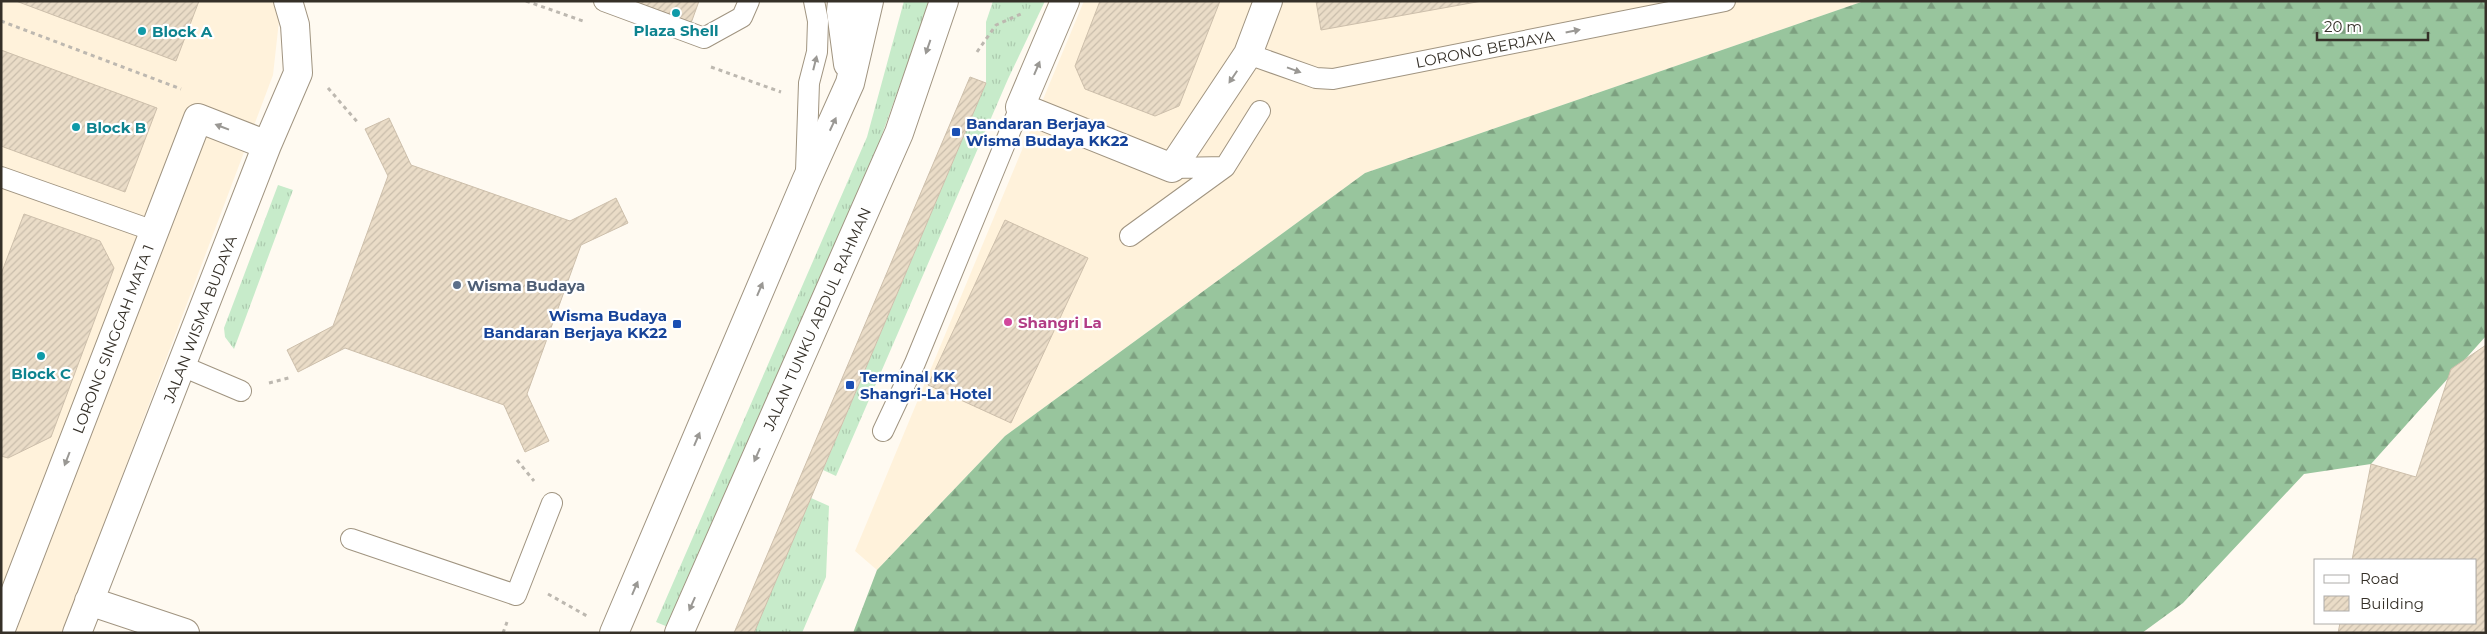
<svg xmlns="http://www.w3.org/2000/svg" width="2487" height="634" font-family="Montserrat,sans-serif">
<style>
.built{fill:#fff2db}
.grass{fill:url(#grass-tufts)}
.forest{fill:url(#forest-firs)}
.building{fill:url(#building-hatch);stroke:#cdbfab}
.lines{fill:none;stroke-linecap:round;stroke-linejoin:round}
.lane-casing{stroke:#a09480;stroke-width:22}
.street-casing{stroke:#a09480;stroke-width:30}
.primary-casing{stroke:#a09480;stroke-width:30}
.path{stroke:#bdb8b0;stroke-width:3;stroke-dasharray:4 4;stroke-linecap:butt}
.lane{stroke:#fff;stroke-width:20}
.street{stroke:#fff;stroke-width:28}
.primary{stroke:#fff;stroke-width:28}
.oneway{fill:#9a9894}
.culture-dot{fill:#0f9aa8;stroke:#fff;stroke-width:2}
.transit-dot{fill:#1a4fb4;stroke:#fff;stroke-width:2}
.service-dot{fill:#5c6f8a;stroke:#fff;stroke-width:2}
.hotel-dot{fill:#d1479c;stroke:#fff;stroke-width:2}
.labels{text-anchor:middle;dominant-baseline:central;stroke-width:4.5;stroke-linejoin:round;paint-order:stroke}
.culture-label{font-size:15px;font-weight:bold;fill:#0d838f;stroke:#fff}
.street-label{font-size:15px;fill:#353028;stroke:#fff}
.transit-label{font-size:15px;font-weight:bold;fill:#164399;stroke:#fff;text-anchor:start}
.service-label{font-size:15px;font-weight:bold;fill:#4e5e75;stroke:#fff;text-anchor:start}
.hotel-label{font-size:15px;font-weight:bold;fill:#b23c85;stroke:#fff;text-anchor:start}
</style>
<defs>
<pattern id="grass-tufts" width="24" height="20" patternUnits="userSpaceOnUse" patternTransform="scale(1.25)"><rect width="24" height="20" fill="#c7ebca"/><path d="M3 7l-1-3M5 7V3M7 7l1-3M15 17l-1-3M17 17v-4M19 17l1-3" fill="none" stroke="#accaae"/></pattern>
<pattern id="forest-firs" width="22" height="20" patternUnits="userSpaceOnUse" patternTransform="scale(1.25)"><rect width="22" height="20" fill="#98c59d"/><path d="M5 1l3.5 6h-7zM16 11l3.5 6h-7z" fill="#7da080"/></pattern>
<pattern id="building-hatch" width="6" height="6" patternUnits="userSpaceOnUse" patternTransform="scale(1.25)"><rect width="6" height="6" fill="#eadcc7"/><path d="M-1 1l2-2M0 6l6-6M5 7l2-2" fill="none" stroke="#c9bdab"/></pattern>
</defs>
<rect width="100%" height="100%" fill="#fffaf1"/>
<path class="built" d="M 1,1 L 276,1 L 279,21 L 273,75 L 63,633 L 1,633 Z
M 1084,1 L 1864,1 L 1365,173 L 1005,436 L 877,570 L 855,551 Z"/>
<path class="grass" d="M 904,1 L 930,1 L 879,143 L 668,627 L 656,622 L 867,137 Z
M 993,1 L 1045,1 L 1008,79 L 836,476 L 823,470 L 986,83 L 986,22 Z
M 278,185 L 293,190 L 234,349 L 225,337 L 224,328 Z
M 811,498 L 829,506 L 826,577 L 802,633 L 754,633 Z"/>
<path class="forest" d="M 1864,1 L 2486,1 L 2486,336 L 2371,464 L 2304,474 L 2183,603 L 2142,633 L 853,633 L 877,570 L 1005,436 L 1365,173 Z"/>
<path class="building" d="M 16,1 L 199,1 L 176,61 Z
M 626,1 L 699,1 L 690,26 Z
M 1100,1 L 1220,1 L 1179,106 L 1155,116 L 1085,89 L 1075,66 Z
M 1316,1 L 1482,1 L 1321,30 Z
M 1,50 L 157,108 L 125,192 L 1,146 Z
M 970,77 L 986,83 L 754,633 L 734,633 Z
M 389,118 L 411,165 L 570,221 L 616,198 L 628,223 L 581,245 L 527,394 L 549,441 L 525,452 L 504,405 L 345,348 L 298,372 L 287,350 L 333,326 L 388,176 L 365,129 Z
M 24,214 L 100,241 L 114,268 L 51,437 L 8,458 L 1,456 L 1,274 Z
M 1005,220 L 1088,258 L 1011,423 L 928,385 Z
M 2486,345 L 2486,633 L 2338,633 L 2340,623 L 2476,623 L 2476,560 L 2352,560 L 2371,464 L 2416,477 L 2451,369 Z"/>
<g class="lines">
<defs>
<path id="lane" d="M 604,1 L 704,38 L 742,17 L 749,1
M 1248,54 L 1316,78 L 1333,79 L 1725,1
M 1172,168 L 1225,167 L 1260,111
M 806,171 L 809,83 L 817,52 L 818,21 L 814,1
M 1,177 L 154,231
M 1130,236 L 1225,167
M 182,366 L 241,391
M 883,431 L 915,363 L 1020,107
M 351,539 L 516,595 L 552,503"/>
<path id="street" d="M 1065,1 L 1020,107 L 1172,168 L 1248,54 L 1268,1
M 89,601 L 185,633
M 1,629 L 198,118 L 267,145
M 77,633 L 267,145 L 298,73 L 295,25 L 288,1"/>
<path id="primary" d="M 842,1 L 841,11 L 848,64
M 614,633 L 806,181 L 850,83 L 869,1
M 679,633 L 899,133 L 944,1"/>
</defs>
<use href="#lane" class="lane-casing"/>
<use href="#street" class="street-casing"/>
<use href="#primary" class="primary-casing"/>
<path class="path" d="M 526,1 L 583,21
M 1,21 L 181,89
M 977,52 L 996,25 L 1023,13
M 711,67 L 781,92
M 328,88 L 359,124
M 269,383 L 292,377
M 517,460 L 534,481
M 548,594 L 587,616
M 503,633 L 507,622"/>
<use href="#lane" class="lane"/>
<use href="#street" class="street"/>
<use href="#primary" class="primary"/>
</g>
<defs><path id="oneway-solid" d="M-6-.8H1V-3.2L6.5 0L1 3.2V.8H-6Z" transform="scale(1.25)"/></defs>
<g class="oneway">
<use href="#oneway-solid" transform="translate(1573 31) rotate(-11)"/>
<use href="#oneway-solid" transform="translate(928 47) rotate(109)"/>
<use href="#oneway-solid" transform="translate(815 63) rotate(-76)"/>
<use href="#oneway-solid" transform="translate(1037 68) rotate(-67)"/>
<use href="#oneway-solid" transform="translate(1294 70) rotate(20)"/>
<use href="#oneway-solid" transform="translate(1233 77) rotate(124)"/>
<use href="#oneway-solid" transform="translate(833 124) rotate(-65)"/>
<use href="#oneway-solid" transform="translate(222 127) rotate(-159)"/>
<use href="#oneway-solid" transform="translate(760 289) rotate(-67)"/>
<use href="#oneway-solid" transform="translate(697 439) rotate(-67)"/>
<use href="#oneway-solid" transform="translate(757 455) rotate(114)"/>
<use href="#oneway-solid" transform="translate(67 459) rotate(111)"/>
<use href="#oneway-solid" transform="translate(635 588) rotate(-67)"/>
<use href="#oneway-solid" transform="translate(692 604) rotate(114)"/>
</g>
<g class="culture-dot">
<circle cx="676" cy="13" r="5"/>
<circle cx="142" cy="31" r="5"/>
<circle cx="76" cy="127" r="5"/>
<circle cx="41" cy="356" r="5"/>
</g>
<g class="transit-dot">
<rect x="951" y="127" width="10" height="10" rx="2.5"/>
<rect x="672" y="319" width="10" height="10" rx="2.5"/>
<rect x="845" y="380" width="10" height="10" rx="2.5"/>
</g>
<circle class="service-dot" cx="457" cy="285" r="5"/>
<circle class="hotel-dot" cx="1008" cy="322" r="5"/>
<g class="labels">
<g class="culture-label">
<text x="676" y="30">Plaza Shell</text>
<text x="152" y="31" text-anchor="start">Block A</text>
<text x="86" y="127" text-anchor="start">Block B</text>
<text x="41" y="373">Block C</text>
</g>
<g class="street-label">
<text transform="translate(1485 49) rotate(-11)">LORONG BERJAYA</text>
<text transform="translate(200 319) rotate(-69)">JALAN WISMA BUDAYA</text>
<text transform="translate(817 319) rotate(-66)">JALAN TUNKU ABDUL RAHMAN</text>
<text transform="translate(113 339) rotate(-69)">LORONG SINGGAH MATA 1</text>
</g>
<g class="transit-label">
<text x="966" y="123">Bandaran Berjaya<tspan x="966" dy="17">Wisma Budaya KK22</tspan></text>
<text x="667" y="315" text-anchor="end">Wisma Budaya<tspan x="667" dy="17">Bandaran Berjaya KK22</tspan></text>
<text x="860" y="376">Terminal KK<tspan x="860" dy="17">Shangri-La Hotel</tspan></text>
</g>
<g class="service-label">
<text x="467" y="285">Wisma Budaya</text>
</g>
<g class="hotel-label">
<text x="1018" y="322">Shangri La</text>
</g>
</g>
<rect width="2487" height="634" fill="none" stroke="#353028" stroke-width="5"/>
<rect x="2314" y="559" width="162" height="65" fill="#ffffff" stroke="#aeaca9"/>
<rect x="2324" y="575" width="25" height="8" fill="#ffffff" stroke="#aeaca9"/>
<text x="2360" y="584" font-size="15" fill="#353028">Road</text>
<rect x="2324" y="596" width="25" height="15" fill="url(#building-hatch)" stroke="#aeaca9"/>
<text x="2360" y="609" font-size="15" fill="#353028">Building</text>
<path d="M2317 32v8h111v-8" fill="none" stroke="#353028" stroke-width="2.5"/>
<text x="2324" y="32" font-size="15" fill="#353028" stroke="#ffffff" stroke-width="4" paint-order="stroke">20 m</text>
</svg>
